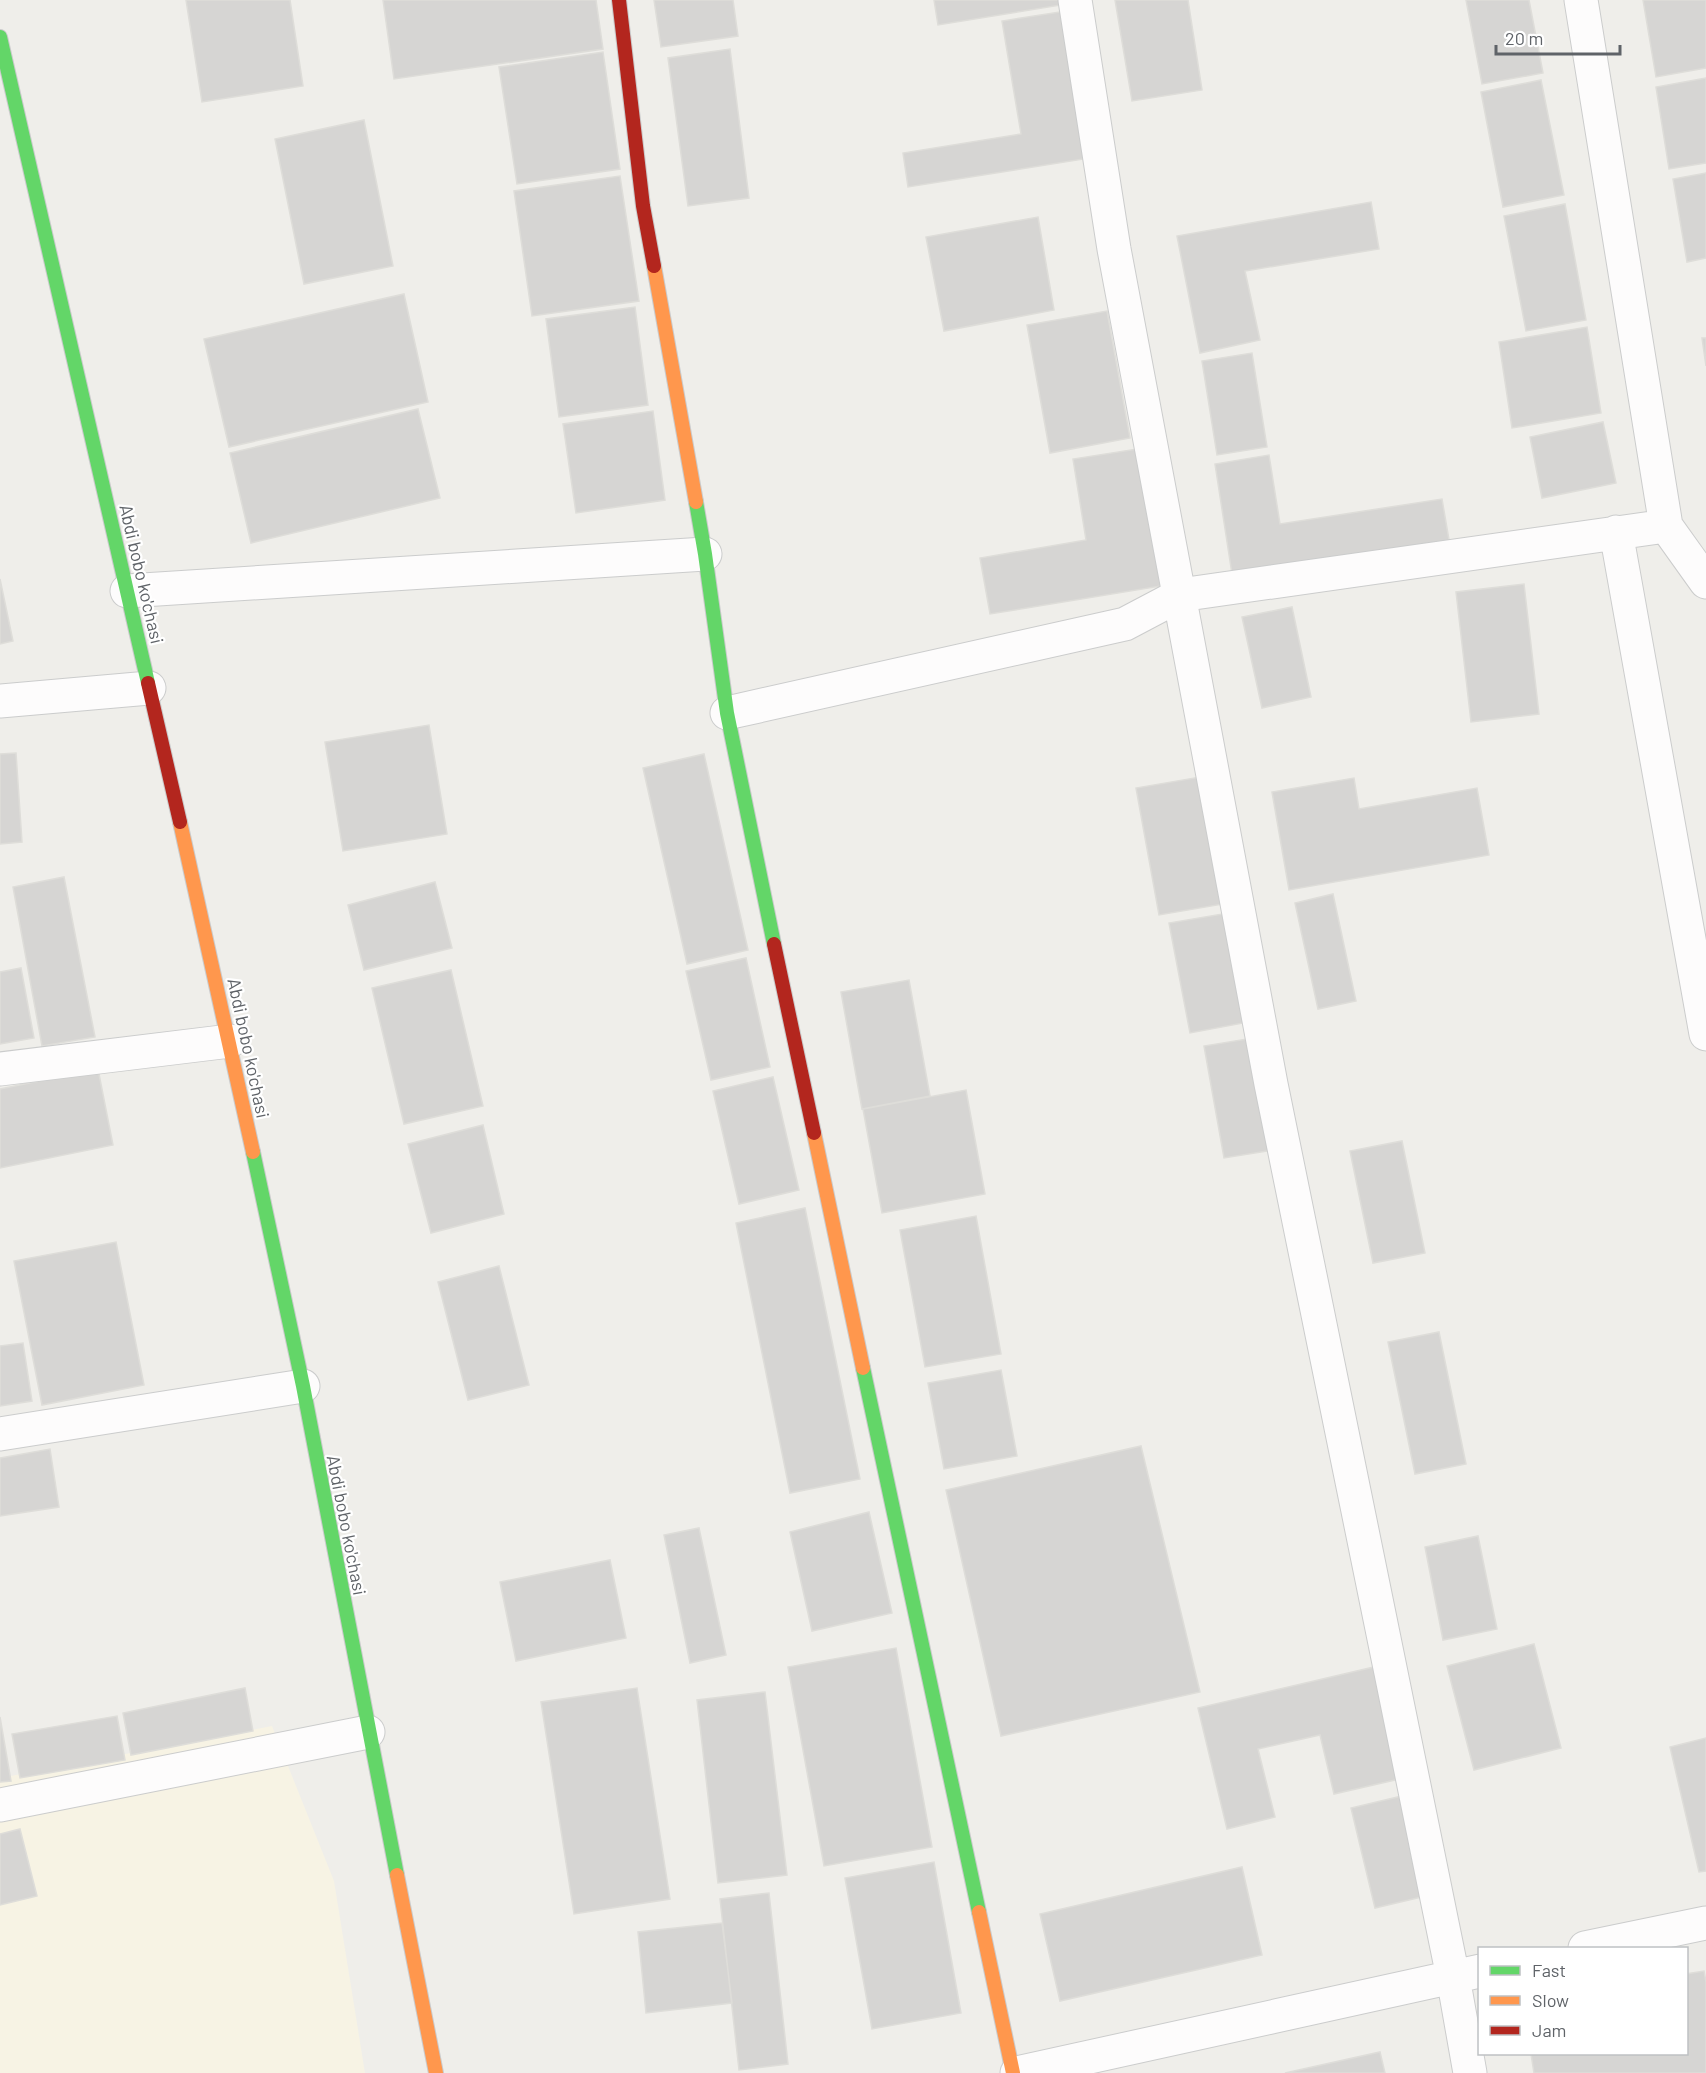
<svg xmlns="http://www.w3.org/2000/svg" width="1706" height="2073" font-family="Barlow,sans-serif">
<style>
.commercial{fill:#f7f3e4}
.building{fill:#d6d5d3;stroke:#deddd9;stroke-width:1.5}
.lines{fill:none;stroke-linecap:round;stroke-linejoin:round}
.street-casing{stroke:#cbcccc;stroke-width:35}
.fast-casing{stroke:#cacacb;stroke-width:16}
.slow-casing{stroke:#cacacb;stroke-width:16}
.jam-casing{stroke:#cacacb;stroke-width:16}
.street{stroke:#fdfcfc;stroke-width:33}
.fast{stroke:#63d668;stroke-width:14}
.slow{stroke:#ff974d;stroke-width:14}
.jam{stroke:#b3261e;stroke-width:14}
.labels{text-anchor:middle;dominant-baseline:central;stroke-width:4.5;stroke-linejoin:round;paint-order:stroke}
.street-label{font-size:18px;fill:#5f6368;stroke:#fff}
</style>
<rect width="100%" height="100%" fill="#efeeea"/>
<path class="commercial" d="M 272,1726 L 334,1881 L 365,2073 L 0,2073 L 0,1778 Z"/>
<path class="building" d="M 186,0 L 290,0 L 303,86 L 202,102 Z
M 383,0 L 596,0 L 603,49 L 394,79 Z
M 654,0 L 733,0 L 738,36 L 661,47 Z
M 934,0 L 1060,0 L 1061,5 L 938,25 Z
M 1115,0 L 1188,0 L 1202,90 L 1132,101 Z
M 1466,0 L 1529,0 L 1543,73 L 1482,84 Z
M 1643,0 L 1706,0 L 1706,68 L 1656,77 Z
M 1066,11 L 1090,158 L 908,187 L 903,153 L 1021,134 L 1002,21 Z
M 730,49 L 749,198 L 688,206 L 668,58 Z
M 603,52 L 620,169 L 517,184 L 499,67 Z
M 1706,78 L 1706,163 L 1669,169 L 1656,87 Z
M 1541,80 L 1564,195 L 1503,207 L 1481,92 Z
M 364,120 L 393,266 L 304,284 L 275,139 Z
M 1706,173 L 1706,258 L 1687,262 L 1673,179 Z
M 620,176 L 639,301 L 532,316 L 514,191 Z
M 1371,202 L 1379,249 L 1245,271 L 1260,340 L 1200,353 L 1177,236 Z
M 1565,204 L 1586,320 L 1526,331 L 1504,216 Z
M 1038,217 L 1054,310 L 944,331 L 926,237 Z
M 404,294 L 428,402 L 229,447 L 204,339 Z
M 635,307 L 648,405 L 559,417 L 546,319 Z
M 1107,311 L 1130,438 L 1050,453 L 1027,325 Z
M 1587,327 L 1601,413 L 1512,428 L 1499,342 Z
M 1702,338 L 1706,338 L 1706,366 Z
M 1252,353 L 1267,447 L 1217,455 L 1202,361 Z
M 418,409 L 440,498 L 251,543 L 230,453 Z
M 653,411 L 665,500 L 576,513 L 563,424 Z
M 1603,422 L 1616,483 L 1542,498 L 1530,437 Z
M 1137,449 L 1161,586 L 990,614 L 980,558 L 1086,540 L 1073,459 Z
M 1269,455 L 1280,524 L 1442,499 L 1449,540 L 1232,574 L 1215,464 Z
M 0,579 L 13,641 L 0,644 Z
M 1524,584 L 1539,714 L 1471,722 L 1456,592 Z
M 1292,607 L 1311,697 L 1262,708 L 1242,617 Z
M 429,725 L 447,834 L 343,851 L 325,742 Z
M 16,753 L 22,842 L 0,844 L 0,754 Z
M 704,754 L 748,950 L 687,964 L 643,768 Z
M 1206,776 L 1229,903 L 1159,915 L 1136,788 Z
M 1354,778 L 1359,809 L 1477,788 L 1489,855 L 1289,890 L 1272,792 Z
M 64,877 L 95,1037 L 42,1046 L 13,887 Z
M 435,882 L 452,948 L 364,970 L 348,905 Z
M 1333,894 L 1356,1001 L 1318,1009 L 1295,903 Z
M 1234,912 L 1254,1021 L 1190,1033 L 1169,923 Z
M 746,958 L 770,1067 L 711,1080 L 686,971 Z
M 21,968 L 34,1038 L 0,1044 L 0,972 Z
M 451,970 L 483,1106 L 404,1124 L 372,988 Z
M 909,980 L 930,1096 L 862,1109 L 841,992 Z
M 1259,1037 L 1279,1149 L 1224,1158 L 1204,1046 Z
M 98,1069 L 113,1145 L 0,1168 L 0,1089 Z
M 773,1077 L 799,1190 L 739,1204 L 713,1091 Z
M 966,1090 L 985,1194 L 882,1213 L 863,1109 Z
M 483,1125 L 504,1214 L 431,1233 L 408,1144 Z
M 1402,1141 L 1425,1253 L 1373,1263 L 1350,1151 Z
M 805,1208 L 860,1479 L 790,1493 L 736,1223 Z
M 976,1216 L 1001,1354 L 925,1367 L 900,1230 Z
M 116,1242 L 144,1385 L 42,1405 L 14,1261 Z
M 499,1266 L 529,1385 L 468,1400 L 438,1282 Z
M 1439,1332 L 1466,1464 L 1415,1474 L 1388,1342 Z
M 23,1343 L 32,1401 L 0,1406 L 0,1346 Z
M 1001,1370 L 1017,1456 L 944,1469 L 928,1383 Z
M 1141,1446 L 1200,1692 L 1001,1736 L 946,1490 Z
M 50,1449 L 59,1507 L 0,1516 L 0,1458 Z
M 869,1512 L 892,1613 L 812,1631 L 790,1532 Z
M 699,1528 L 726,1655 L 690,1663 L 664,1535 Z
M 1478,1536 L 1497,1629 L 1443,1640 L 1425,1547 Z
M 610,1560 L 626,1638 L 516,1661 L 500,1582 Z
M 1534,1644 L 1561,1748 L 1474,1770 L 1447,1666 Z
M 896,1648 L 932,1847 L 824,1866 L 788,1667 Z
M 1391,1663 L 1417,1775 L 1334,1794 L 1320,1735 L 1258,1749 L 1275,1817 L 1227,1829 L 1198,1708 Z
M 245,1688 L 253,1731 L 131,1755 L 123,1713 Z
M 637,1688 L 670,1899 L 574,1914 L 541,1702 Z
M 765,1692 L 787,1875 L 718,1883 L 697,1700 Z
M 117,1716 L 125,1760 L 20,1778 L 12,1734 Z
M 0,1717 L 11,1781 L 0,1782 Z
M 1706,1738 L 1706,1871 L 1699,1872 L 1670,1747 Z
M 1423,1791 L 1447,1891 L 1375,1908 L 1351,1808 Z
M 20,1829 L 37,1896 L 0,1905 L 0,1834 Z
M 934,1862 L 961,2013 L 872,2029 L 845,1878 Z
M 1242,1867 L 1262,1955 L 1060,2001 L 1040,1914 Z
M 769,1893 L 788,2064 L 739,2070 L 720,1899 Z
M 722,1923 L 732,2003 L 646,2013 L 638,1932 Z
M 1704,1971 L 1706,1982 L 1706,2073 L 1534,2073 L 1531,2054 L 1686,2054 L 1686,1974 Z
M 1380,2052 L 1385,2073 L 1285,2073 Z"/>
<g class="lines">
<defs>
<path id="street" d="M 1075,0 L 1114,249 L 1271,1084 L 1453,1977 L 1470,2073
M 1581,0 L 1666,526 L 1706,582
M 1616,532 L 1706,1034
M 127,591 L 705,554
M 0,701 L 149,688
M 727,713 L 1125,624 L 1180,595 L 1666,526
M 0,1069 L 230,1041
M 0,1434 L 303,1386
M 0,1805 L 368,1732
M 1585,1948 L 1706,1923
M 1017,2073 L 1480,1971"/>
<path id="fast" d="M 0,37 L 148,683
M 696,502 L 705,554 L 727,713 L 774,944
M 253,1152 L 303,1386 L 397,1875
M 863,1368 L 979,1912"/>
<path id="slow" d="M 654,266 L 696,502
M 180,822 L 253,1152
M 814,1133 L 863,1368
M 397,1875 L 436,2073
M 979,1912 L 1013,2073"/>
<path id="jam" d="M 619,0 L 643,206 L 654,266
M 148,683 L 180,822
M 774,944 L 814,1133"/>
</defs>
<use href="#street" class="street-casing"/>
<use href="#fast" class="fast-casing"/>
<use href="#slow" class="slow-casing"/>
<use href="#jam" class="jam-casing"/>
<use href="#street" class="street"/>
<use href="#fast" class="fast"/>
<use href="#slow" class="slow"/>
<use href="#jam" class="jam"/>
</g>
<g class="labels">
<g class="street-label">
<text transform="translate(142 574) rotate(77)">Abdi bobo ko'chasi</text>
<text transform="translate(249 1048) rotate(78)">Abdi bobo ko'chasi</text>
<text transform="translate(347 1525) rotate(79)">Abdi bobo ko'chasi</text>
</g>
</g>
<rect x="1478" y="1947" width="210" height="108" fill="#ffffff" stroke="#bfc1c3" stroke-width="1.5"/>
<rect x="1490" y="1966" width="30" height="9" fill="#63d668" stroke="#bfc1c3" stroke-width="1.5"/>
<text x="1532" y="1977" font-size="18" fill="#5f6368">Fast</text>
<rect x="1490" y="1996" width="30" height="9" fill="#ff974d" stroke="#bfc1c3" stroke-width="1.5"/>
<text x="1532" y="2007" font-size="18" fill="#5f6368">Slow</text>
<rect x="1490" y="2026" width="30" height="9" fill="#b3261e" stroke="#bfc1c3" stroke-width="1.5"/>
<text x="1532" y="2037" font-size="18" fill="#5f6368">Jam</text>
<path d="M1496 45v9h124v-9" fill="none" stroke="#5f6368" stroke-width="3"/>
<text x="1505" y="45" font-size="18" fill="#5f6368" stroke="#ffffff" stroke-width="4.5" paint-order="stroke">20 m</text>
</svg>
